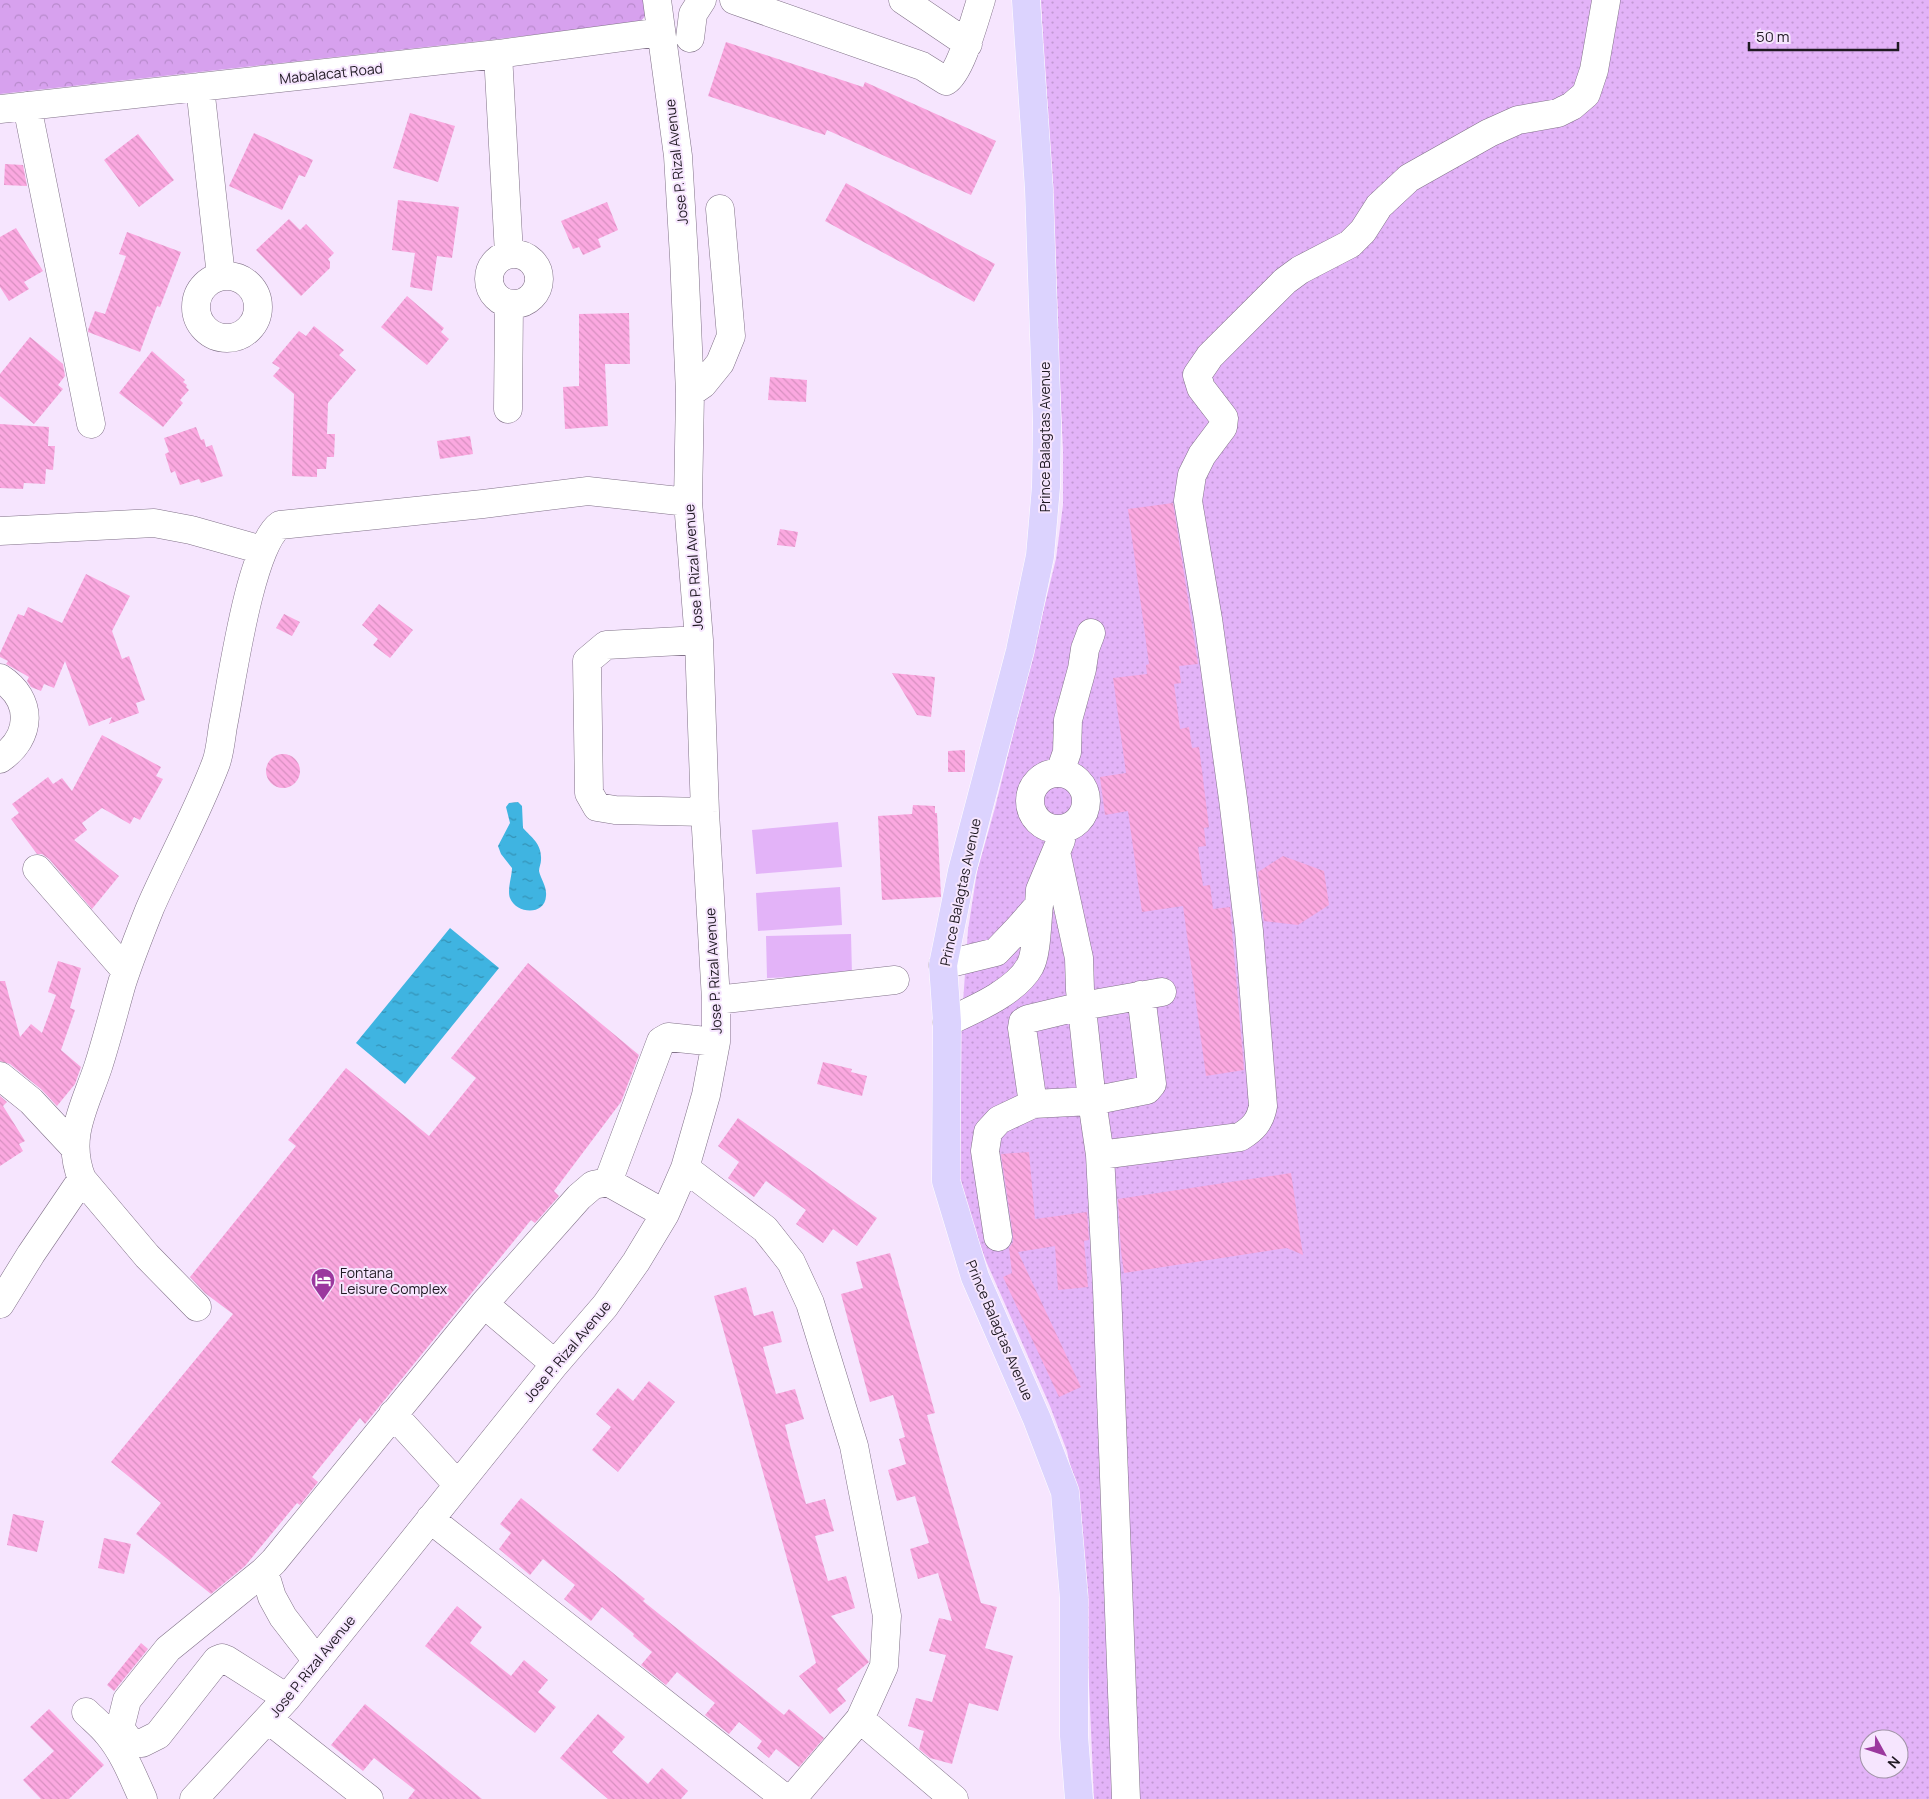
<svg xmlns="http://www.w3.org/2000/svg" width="1929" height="1799" font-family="Manrope,sans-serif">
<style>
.grass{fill:url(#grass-dots);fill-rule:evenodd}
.forest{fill:url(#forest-crowns)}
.garden{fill:#e3b3f8}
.water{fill:url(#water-ripples)}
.building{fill:url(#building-back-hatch)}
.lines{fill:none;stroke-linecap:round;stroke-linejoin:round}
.minor-casing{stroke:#817288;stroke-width:29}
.major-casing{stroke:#fff;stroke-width:29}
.minor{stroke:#fff;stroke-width:28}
.major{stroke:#dcd3fe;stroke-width:28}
.labels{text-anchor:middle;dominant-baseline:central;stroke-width:4;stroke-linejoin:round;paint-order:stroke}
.street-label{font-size:14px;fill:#1f1922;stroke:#f6e5fe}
.poi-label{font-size:14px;fill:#1f1922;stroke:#f6e5fe;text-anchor:start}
</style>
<defs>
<pattern id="grass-dots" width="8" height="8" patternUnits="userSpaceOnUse" patternTransform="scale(1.25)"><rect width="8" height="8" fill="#e3b3f8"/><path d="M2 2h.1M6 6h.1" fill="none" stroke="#c299d4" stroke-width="1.8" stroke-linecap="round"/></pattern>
<pattern id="forest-crowns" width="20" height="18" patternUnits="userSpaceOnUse" patternTransform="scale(1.25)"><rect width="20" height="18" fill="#d7a1ee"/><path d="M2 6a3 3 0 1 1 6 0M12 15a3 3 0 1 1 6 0" fill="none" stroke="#b88acc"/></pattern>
<pattern id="water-ripples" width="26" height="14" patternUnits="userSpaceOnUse" patternTransform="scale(1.25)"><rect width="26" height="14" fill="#3fb4e1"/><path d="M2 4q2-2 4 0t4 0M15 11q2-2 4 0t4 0" fill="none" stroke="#3492b6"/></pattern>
<pattern id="building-back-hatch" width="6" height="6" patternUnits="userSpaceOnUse" patternTransform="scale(1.25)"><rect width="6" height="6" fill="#fba8e0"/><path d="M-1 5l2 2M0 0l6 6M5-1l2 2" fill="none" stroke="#d790c0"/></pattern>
</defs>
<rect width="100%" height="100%" fill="#f6e5fe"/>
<path class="grass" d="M 1041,0 L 1929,0 L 1929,1799 L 1094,1799 L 1083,1548 L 1078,1500 L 1067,1451 L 1050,1406 L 986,1261 L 963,1198 L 958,1173 L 961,1032 L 968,930 L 977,872 L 995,808 L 1056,559 L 1063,505 L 1063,449 ZM 1869,1739 L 1899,1739 L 1899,1769 L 1869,1769 Z"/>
<path class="forest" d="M 0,0 L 646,0 C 648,8 647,15 641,21 L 561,32 L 0,94 Z"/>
<path class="garden" d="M 838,822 L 842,867 L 756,874 L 752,830 Z
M 840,887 L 842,925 L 758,931 L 756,893 Z
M 851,934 L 852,975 L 767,978 L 766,936 Z"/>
<path class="water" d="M 518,802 L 522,806 L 523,828 C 532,838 542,844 541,860 C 541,864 539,867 539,871 C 541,880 547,886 546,896 C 545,916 516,914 510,898 C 507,890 512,876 512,868 L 501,854 L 498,846 L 510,823 L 506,807 L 509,803 Z
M 450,928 L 499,968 L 405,1084 L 356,1043 Z"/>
<path class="building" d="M 726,42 L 863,87 L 865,82 L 996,141 L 971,195 L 827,130 L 825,135 L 708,96 Z
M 410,113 L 455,126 L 438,182 L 393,168 Z
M 254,133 L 313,160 L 305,177 L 299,175 L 282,210 L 229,186 Z
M 138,134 L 174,180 L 139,207 L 104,160 Z
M 5,164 L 23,165 L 27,186 L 4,185 Z
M 846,183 L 995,264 L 974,302 L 825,221 Z
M 398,200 L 459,207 L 452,258 L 437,256 L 432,291 L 410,287 L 415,253 L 392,250 Z
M 607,202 L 618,230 L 598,239 L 601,247 L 583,255 L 579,247 L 573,249 L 561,221 Z
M 289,219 L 300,230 L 306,224 L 334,253 L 328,259 L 330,262 L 330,268 L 301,296 L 256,250 Z
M 16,228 L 43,271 L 24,282 L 29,289 L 9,301 L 0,287 L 0,237 Z
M 127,232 L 181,252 L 160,307 L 157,306 L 140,352 L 88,332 L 88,330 L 95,311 L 105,314 L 126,256 L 119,254 Z
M 407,296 L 444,328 L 441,332 L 449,339 L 427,365 L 381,327 Z
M 629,313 L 630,364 L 605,364 L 608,426 L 565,429 L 563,387 L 579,386 L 579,314 Z
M 314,326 L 344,350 L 339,355 L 356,370 L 328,403 L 327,434 L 335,434 L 334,457 L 327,457 L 326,469 L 317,469 L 317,477 L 292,476 L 294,394 L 273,376 L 280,368 L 272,363 L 299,331 L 306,336 Z
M 30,337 L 63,364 L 65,376 L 58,385 L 63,389 L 34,424 L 0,396 L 0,374 Z
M 152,351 L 185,380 L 183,382 L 187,385 L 186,387 L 189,390 L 180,400 L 183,403 L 163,427 L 119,393 Z
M 770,377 L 807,380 L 806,402 L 768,400 Z
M 0,424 L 49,427 L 48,446 L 55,446 L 53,470 L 46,469 L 45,484 L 24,483 L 23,489 L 0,488 Z
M 196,427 L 201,440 L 204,439 L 206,447 L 212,445 L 223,476 L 201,483 L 199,479 L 180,485 L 175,471 L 171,473 L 165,454 L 169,452 L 164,438 Z
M 470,436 L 473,454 L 440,459 L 437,441 Z
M 1173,503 L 1198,664 L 1179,666 L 1181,683 L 1174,684 L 1180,729 L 1189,727 L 1192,748 L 1199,747 L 1209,827 L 1204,828 L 1206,846 L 1198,847 L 1203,886 L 1210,885 L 1213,909 L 1230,907 L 1244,1070 L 1206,1076 L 1183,906 L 1142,912 L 1128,811 L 1105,815 L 1100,777 L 1126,773 L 1113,678 L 1147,674 L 1146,665 L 1149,664 L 1128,509 Z
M 780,529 L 798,532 L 795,547 L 777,545 Z
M 86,574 L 130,596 L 112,631 L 122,659 L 129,656 L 145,700 L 136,703 L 139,713 L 109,724 L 112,717 L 89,726 L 65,661 L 54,688 L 44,684 L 41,691 L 31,687 L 27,681 L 29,677 L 6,664 L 8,661 L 0,657 L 0,653 L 18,614 L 24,616 L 28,607 L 62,623 Z
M 379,604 L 413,630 L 390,658 L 373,645 L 378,639 L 362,625 Z
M 284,614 L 300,622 L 292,636 L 276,628 Z
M 892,673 L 935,677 L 931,717 L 917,715 Z
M 102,735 L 161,767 L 156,776 L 163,779 L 140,820 L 134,817 L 130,824 L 102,808 L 82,823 L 87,830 L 74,840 L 119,876 L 92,909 L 49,859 L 42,854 L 37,854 L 11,819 L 19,813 L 12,804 L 48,777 L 53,784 L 62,778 L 72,791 Z
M 965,750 L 965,772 L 948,772 L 948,751 Z
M266 771a17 17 0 1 1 34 0a17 17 0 1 1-34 0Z
M 913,805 L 935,806 L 935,813 L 937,813 L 941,897 L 882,900 L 878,816 L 912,814 Z
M 1283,856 L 1324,871 L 1329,905 L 1298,925 L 1264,921 L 1258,872 Z
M 58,961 L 81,968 L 70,1008 L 75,1010 L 61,1050 L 81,1067 L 75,1084 L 57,1106 L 41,1089 L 10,1064 L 0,1061 L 0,981 L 5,981 L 20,1037 L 31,1024 L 42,1033 L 56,995 L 48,992 Z
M 528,963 L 639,1055 L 621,1102 L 554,1191 L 559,1196 L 535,1223 L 531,1220 L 365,1424 L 360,1418 L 312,1477 L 318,1482 L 300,1505 L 297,1503 L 245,1566 L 211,1594 L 136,1534 L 161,1503 L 111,1462 L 233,1314 L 205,1293 L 190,1277 L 296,1146 L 288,1140 L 346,1068 L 429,1136 L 476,1078 L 451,1058 Z
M 823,1062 L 852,1069 L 851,1072 L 867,1076 L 862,1096 L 817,1084 Z
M 0,1096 L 7,1102 L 3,1106 L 25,1141 L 19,1144 L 23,1151 L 0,1166 Z
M 738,1118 L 877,1218 L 857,1246 L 833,1229 L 823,1243 L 796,1224 L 806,1210 L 766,1181 L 754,1197 L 728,1178 L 739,1162 L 718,1146 Z
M 1029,1152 L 1035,1219 L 1087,1212 L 1089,1240 L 1084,1241 L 1088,1287 L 1058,1290 L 1055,1246 L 1018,1252 L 1081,1387 L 1059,1397 L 1003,1277 L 1012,1273 L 1009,1248 L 1013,1242 L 1013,1235 L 1001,1154 Z
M 1291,1173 L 1303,1255 L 1287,1248 L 1124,1273 L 1121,1251 L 1118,1199 Z
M 890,1253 L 935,1413 L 927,1415 L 981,1603 L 997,1607 L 985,1648 L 1013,1656 L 998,1711 L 969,1703 L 952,1764 L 930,1758 L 919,1749 L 924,1731 L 908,1726 L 916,1698 L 932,1702 L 946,1655 L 929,1651 L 939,1618 L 952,1621 L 938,1573 L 918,1579 L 910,1549 L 929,1543 L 915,1496 L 897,1501 L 888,1470 L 906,1464 L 899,1439 L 905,1437 L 893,1395 L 870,1402 L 841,1294 L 863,1288 L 856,1262 Z
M 746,1287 L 754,1316 L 773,1311 L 782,1342 L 763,1347 L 776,1394 L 795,1389 L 804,1419 L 785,1425 L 792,1453 L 806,1504 L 825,1499 L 834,1531 L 815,1536 L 828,1581 L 846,1576 L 855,1608 L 831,1616 L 869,1662 L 837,1689 L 846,1701 L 830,1714 L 799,1676 L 816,1663 L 714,1296 Z
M 649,1381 L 675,1402 L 618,1472 L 592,1450 L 611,1427 L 596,1414 L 618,1388 L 633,1401 Z
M 521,1498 L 645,1599 L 643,1601 L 784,1715 L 789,1709 L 824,1738 L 799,1767 L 776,1749 L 769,1758 L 757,1748 L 762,1741 L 739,1722 L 729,1734 L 705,1715 L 715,1703 L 677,1672 L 666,1685 L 641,1665 L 652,1652 L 633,1636 L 634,1634 L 602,1607 L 591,1621 L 564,1599 L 575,1585 L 543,1559 L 530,1575 L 499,1549 L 511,1533 L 500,1524 Z
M 13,1514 L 44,1521 L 37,1552 L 7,1545 Z
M 104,1538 L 131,1544 L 124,1574 L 98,1568 Z
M 457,1606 L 482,1627 L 470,1643 L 511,1676 L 524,1660 L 548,1680 L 538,1692 L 556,1707 L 535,1733 L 425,1646 Z
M 141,1643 L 148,1649 L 114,1691 L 107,1685 Z
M 365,1704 L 482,1799 L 408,1799 L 415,1790 L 374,1758 L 363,1771 L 331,1745 Z
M 49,1709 L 104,1765 L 69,1799 L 41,1799 L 23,1780 L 54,1751 L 30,1727 Z
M 598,1714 L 625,1737 L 612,1752 L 648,1784 L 662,1768 L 688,1791 L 681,1799 L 608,1799 L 560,1758 Z"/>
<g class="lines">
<defs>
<path id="minor" d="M 734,0 L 922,66 L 946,81 C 961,72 975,18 981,0
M 903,0 L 968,44
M 690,38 L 693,14 L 702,0
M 498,54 L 509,254
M 200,87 L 221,276
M 27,106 L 91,424
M 0,109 L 498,54 L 661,32
M489 279a25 25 0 1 1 50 0a25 25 0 1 1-50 0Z
M196 307a31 31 0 1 1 62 0a31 31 0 1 1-62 0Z
M 690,393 L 703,384 L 720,363 L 731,336 L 720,209
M 508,409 L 509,304
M 0,531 L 154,523 L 191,530 L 262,550
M 699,640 L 606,645 L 587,661 L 589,793 L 597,807 L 615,810 L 705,812
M 0,678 C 34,700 32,737 0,759
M 1060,772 L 1067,752 L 1068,720 L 1082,669 L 1085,649 L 1091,633
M1030 801a28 28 0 1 1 56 0a28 28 0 1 1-56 0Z
M 1056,852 L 1079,958 L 1080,990 L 1092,1101 L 1100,1155 L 1107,1288 L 1126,1799
M 37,869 L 126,971
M 943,965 L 996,952 L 1018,929 L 1039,905 L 1040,890 L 1056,852 L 1061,840 L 1062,829
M 716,1000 L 895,980
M 947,1022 C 973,1010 1016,992 1030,966 C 1037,954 1037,920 1039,905
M 0,1076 L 31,1101 L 74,1147
M 1033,1104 L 1022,1028 L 1023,1022 L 1028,1019 L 1082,1006 L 1162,992
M 1100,1155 L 1240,1137 C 1253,1129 1260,1122 1263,1106 L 1249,931 L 1233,799 L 1208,619 L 1188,501 L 1192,475 L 1202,455 L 1223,427 L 1224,418 L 1201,388 L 1197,375 L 1210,356 L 1285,281 L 1300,270 L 1350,244 L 1363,231 L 1379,206 L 1409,178 L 1489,133 L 1518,120 L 1558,113 L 1572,106 L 1586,94 L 1594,70 L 1606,1
M 685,1168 L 765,1229 L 791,1262 L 810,1303 L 854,1446 L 887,1616 L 884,1666 L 860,1719 L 792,1799
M 608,1182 L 661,1041 L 668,1037 L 716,1042
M 998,1237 L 985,1151 L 988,1132 L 999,1120 L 1033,1104 L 1092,1101 L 1147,1090 L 1152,1084 L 1141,995
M 0,1304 L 31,1254 L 82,1179
M 484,1304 L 555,1364
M 197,1307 L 147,1256 L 82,1179 C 65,1137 85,1106 98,1067 C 107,1039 114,1011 122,983 C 130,958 140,933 150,908 C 171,860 197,813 216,763 C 220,752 221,738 223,726 C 231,687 250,545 280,525 L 483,504 L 588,491 L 688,502
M 393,1414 L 457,1484
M 430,1519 L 786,1799
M 264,1571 L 168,1649 L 127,1700 L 120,1728 L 131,1743 L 142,1743 L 158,1735 L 217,1660 L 222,1658 L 227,1660 L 287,1698
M 317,1661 L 283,1617 L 272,1597 L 264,1571 L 274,1561 L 484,1304 L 579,1197 L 593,1185 L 608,1182 L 665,1214
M 86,1712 C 93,1719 102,1726 108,1734 C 124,1753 133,1777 143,1799
M 860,1719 L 954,1799
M 269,1720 L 369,1799
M 194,1799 L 287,1698 L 555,1364 L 605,1306 L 636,1262 L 665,1214 L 685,1168 L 706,1095 L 716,1042 L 716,1000 L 705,812 L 699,640 L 688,502 L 690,393 L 684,257 L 678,156 L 657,0"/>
<path id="major" d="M 1026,0 L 1039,189 L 1047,422 L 1046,487 L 1040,556 L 1020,651 L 962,871 L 943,965 L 947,1022 L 946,1181 L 975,1277 L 1037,1419 L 1065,1492 L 1074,1598 L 1074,1736 L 1079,1799"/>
</defs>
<use href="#minor" class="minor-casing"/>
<use href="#major" class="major-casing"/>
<use href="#minor" class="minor"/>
<use href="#major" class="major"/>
</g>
<defs>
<symbol id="hotel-pin" viewBox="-11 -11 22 30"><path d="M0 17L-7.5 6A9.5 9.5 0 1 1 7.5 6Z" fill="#9b389e" stroke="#f6e5fe"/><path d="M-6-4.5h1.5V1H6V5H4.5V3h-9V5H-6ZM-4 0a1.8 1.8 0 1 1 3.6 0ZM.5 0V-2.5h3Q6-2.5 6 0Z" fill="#fff"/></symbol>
</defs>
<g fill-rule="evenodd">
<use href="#hotel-pin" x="309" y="1266" width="28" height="38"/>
</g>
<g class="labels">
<g class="street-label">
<text transform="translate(331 73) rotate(-6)">Mabalacat Road</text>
<text transform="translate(676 162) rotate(-96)">Jose P. Rizal Avenue</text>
<text transform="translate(1044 437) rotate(-90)">Prince Balagtas Avenue</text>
<text transform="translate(693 567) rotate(-94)">Jose P. Rizal Avenue</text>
<text transform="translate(960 892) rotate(-78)">Prince Balagtas Avenue</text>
<text transform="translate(713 971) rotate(-93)">Jose P. Rizal Avenue</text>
<text transform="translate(1000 1330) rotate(67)">Prince Balagtas Avenue</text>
<text transform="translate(567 1351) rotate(-50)">Jose P. Rizal Avenue</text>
<text transform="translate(312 1666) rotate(-51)">Jose P. Rizal Avenue</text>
</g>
<g class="poi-label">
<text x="340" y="1272">Fontana<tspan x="340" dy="16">Leisure Complex</tspan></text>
</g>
</g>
<g transform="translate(1884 1754) rotate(130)"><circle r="24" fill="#f6e5fe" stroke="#a093a6"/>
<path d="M0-4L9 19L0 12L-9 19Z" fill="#9b389e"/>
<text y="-8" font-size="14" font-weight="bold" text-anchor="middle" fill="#1f1922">N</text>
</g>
<path d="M1749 42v8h149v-8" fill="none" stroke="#1f1922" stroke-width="2.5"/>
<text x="1756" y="42" font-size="15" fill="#1f1922" stroke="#f6e5fe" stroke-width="4" paint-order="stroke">50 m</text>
</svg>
